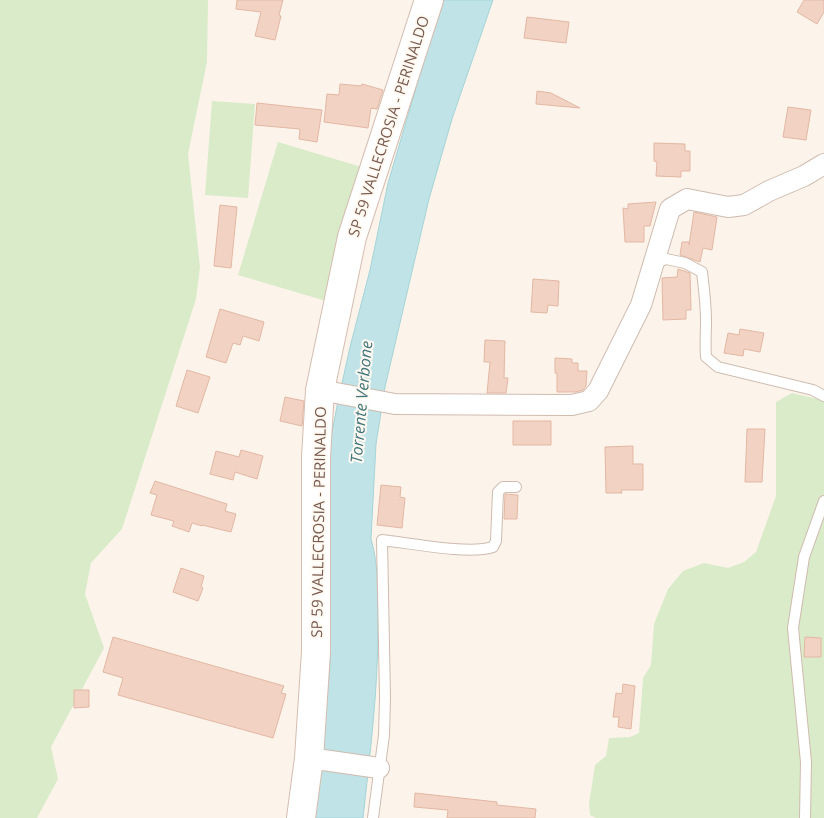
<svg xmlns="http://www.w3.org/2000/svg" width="824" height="818" font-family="'Open Sans',sans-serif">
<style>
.green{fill:#d9ebc9}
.water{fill:#bfe3e6;stroke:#a5d4d8}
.building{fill:#f1d2c3;stroke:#e4b7a3}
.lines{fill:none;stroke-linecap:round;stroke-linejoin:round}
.service-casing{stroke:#cfbbaf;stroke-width:12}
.minor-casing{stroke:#cfbbaf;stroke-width:22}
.secondary-casing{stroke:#d5bdb0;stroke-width:30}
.service{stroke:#fff;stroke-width:10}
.minor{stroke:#fff;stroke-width:20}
.secondary{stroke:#fff;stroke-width:28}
.labels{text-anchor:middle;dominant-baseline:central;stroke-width:4;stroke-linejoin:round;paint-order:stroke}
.street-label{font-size:15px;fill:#78594d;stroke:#fff9f2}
.water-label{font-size:16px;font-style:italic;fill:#41767c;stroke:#fff9f2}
</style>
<rect width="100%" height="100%" fill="#fcf4eb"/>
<path class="green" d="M 0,0 L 208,0 L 207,62 L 188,154 L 200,267 L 196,299 L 122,529 L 91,563 L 85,594 L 104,648 L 51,747 L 58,779 L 37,818 L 0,818 Z
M 212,101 L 255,104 L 248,198 L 205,195 Z
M 278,142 L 365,168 L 326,301 L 238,275 Z
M 792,393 L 818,399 L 824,393 L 824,818 L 596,818 L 590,815 L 589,804 L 595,765 L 606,756 L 609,738 L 630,737 L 639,733 L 643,678 L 651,665 L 654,624 L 668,589 L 683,571 L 704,563 L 728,568 L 744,562 L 756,552 L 776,496 L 776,402 Z"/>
<path class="water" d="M 442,0 L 493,0 L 452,119 L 429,199 L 385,387 L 376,444 L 371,539 C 379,566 378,598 378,626 C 378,691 370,754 363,818 L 315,818 L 330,667 L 329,448 L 337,406 L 350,347 L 370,270 L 388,183 Z"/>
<path class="building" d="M 237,0 L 283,0 L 279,15 L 281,16 L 275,40 L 255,36 L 261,12 L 236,9 Z
M 804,0 L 824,0 L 824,12 L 817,24 L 797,12 Z
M 527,17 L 569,22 L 566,43 L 524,38 Z
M 340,84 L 361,86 L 362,84 L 383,90 L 377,109 L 371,108 L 368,128 L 324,122 L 327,94 L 339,95 Z
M 537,91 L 551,93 L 580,108 L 536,104 Z
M 257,103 L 322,110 L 317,142 L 299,139 L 300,129 L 255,125 Z
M 788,107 L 811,110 L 806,140 L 783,137 Z
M 654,143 L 685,144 L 685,151 L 690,151 L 690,171 L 681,171 L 681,177 L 656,176 L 657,162 L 654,161 Z
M 656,202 L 650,226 L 644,226 L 644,242 L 625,242 L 623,208 L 628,209 L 628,204 Z
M 220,205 L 237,207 L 231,268 L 214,266 Z
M 694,212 L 717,217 L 712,250 L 703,248 L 700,262 L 680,255 L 682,242 L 689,242 L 689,245 Z
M 678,269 L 690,273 L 691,310 L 686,310 L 686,319 L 663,320 L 662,278 L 677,277 Z
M 533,279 L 559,281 L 558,306 L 548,305 L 547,313 L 531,312 Z
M 220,309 L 264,322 L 259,341 L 243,336 L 240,345 L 233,343 L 226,363 L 206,357 Z
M 740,329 L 764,333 L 760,352 L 744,349 L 743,356 L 724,353 L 728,333 L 739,335 Z
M 485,340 L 505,341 L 504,378 L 508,378 L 506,393 L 487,393 L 490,362 L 484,362 Z
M 555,358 L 572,359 L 572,363 L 578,363 L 578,371 L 587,371 L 586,386 L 583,390 L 576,392 L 557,392 L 557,373 L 555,373 Z
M 187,370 L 210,377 L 198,413 L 176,406 Z
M 285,397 L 304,401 L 302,426 L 280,421 Z
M 513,421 L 551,421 L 551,445 L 513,445 Z
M 747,429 L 765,429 L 762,482 L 745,482 Z
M 633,446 L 633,464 L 643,464 L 643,490 L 621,490 L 622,493 L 606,493 L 605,447 Z
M 241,450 L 263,456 L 257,479 L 235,472 L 233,480 L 210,474 L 216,451 L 239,457 Z
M 155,481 L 227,504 L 225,511 L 236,514 L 231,532 L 202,525 L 202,526 L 192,523 L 189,532 L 172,526 L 174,521 L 151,515 L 157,495 L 150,493 Z
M 381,485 L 401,487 L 400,497 L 405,498 L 402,528 L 377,525 Z
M 505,494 L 518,495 L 517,519 L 504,519 Z
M 181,568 L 204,576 L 201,587 L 203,588 L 198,601 L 173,592 Z
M 113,637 L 284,686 L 281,693 L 286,694 L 273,738 L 118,695 L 123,678 L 103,672 Z
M 805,637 L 821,638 L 821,657 L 804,657 Z
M 623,684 L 635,686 L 631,729 L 618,727 L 619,717 L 613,717 L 616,693 L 622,694 Z
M 74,690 L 89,690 L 89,707 L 74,708 Z
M 415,793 L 497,802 L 497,805 L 536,809 L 535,818 L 447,818 L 448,810 L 414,807 Z"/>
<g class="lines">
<defs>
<path id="service" d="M 654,264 L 666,259 L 685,263 L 702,272 C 704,289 706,304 706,321 C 706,333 705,345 706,357 L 718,367 L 813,390 L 824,396
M 373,818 L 384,735 L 385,697 L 382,540 C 410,543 469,555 493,547 L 496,541 L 498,492 L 503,487 L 516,487
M 805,818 L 806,762 L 793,628 L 804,557 L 824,501"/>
<path id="minor" d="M 320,390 L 395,404 L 572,405 L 589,401 L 598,391 L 641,305 L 670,209 L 687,199 L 728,207 L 744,205 L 769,191 L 804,176 L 824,164
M 309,758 L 379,768"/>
<path id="secondary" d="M 301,818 L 309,758 L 316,652 L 316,457 L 320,390 L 352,237 L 429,0"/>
</defs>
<use href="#service" class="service-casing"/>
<use href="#minor" class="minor-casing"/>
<use href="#secondary" class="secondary-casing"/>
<use href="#service" class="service"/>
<use href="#minor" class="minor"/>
<use href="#secondary" class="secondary"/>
</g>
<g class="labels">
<g class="street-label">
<text transform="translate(388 126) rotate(-72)">SP 59 VALLECROSIA - PERINALDO</text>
<text transform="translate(318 522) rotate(-89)">SP 59 VALLECROSIA - PERINALDO</text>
</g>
<g class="water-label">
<text transform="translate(361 402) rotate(-85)">Torrente Verbone</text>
</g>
</g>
</svg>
